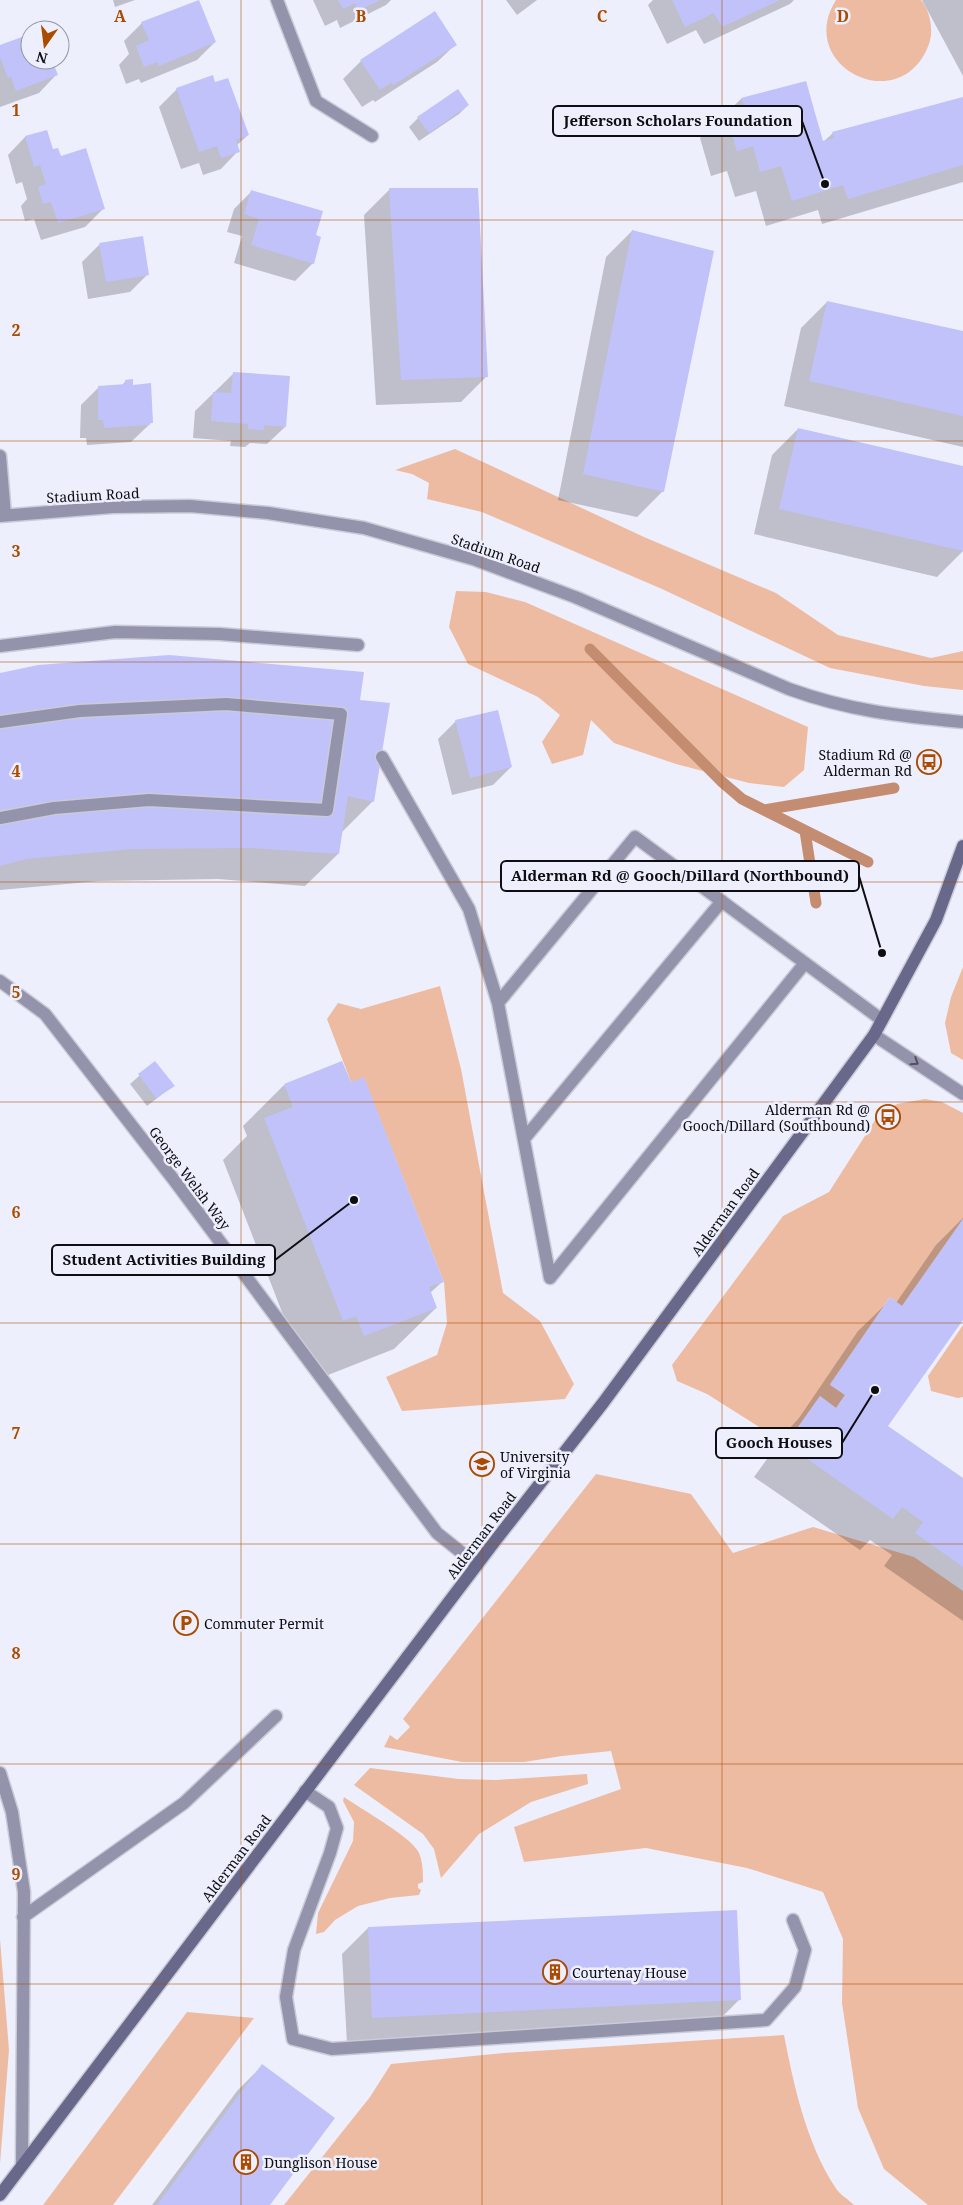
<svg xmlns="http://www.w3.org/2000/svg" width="963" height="2205" font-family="'Noto Serif',serif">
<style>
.green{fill:#edbba1}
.shadow{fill:#0003}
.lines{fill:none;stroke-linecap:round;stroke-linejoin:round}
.stream{stroke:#c48d71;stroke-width:11}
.building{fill:#c1c2fa}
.service-casing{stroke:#cacbd7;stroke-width:15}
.minor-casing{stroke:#cacbd7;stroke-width:15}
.secondary-casing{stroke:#cacbd7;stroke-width:15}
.service{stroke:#9394ac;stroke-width:12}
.minor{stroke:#9394ac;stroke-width:12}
.secondary{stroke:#68688a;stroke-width:12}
.oneway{stroke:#50505f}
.grid{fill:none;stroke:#aa4b00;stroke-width:1;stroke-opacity:0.55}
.labels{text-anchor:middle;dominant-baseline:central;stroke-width:5;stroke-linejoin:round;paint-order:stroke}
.street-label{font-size:14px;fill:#0d0d12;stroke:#eeeffd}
.poi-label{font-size:14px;fill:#0d0d12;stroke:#eeeffd;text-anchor:start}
.grid-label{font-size:16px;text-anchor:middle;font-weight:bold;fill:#aa4b00;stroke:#eeeffd;stroke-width:5;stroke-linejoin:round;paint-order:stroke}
.leader{fill:none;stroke:#0d0d12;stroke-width:2}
.callout-dot{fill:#0d0d12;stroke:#eeeffd;stroke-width:2}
.callout{fill:#eeeffd;stroke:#0d0d12;stroke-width:2}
.callout-label{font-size:15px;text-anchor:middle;font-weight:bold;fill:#0d0d12}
</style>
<rect width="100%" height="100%" fill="#eeeffd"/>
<path class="green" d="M 836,0 L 921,0 C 930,11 934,30 929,44 C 901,120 794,66 836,0 Z
M 455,449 L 644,537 L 776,593 L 838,635 L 931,658 L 963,651 L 963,690 L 924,686 L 830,668 L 662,589 L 482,512 L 427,499 L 429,483 L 412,474 L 395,470 Z
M 456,591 L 486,592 L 525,602 L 808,727 L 804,770 L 784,787 L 749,783 L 676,764 L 614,743 L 591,720 L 583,755 L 552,764 L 542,742 L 560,715 L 538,697 L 468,664 L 449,627 Z
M 963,967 L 963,1060 L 951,1053 L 945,1023 L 951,997 Z
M 440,986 L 461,1069 L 503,1293 L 540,1321 L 574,1384 L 565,1399 L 402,1411 L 386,1377 L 437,1355 L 447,1323 L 444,1282 L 364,1078 L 351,1082 L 327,1019 L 338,1003 L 361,1009 Z
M 925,1099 L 942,1102 L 963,1113 L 963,1219 L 902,1306 L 890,1297 L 830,1384 L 845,1395 L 836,1408 L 820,1396 L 786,1444 L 707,1394 L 677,1381 L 672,1365 L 783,1216 L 829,1192 L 879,1114 L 897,1104 Z
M 963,1325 L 963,1397 L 958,1398 L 931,1391 L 928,1376 Z
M 596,1474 L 691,1494 L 733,1553 L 813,1527 L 914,1557 L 963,1591 L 963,2205 L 928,2205 L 884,2169 L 858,2108 L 842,2003 L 843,1939 L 823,1892 L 747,1868 L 646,1848 L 524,1862 L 514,1827 L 621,1789 L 611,1751 L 562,1756 L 524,1762 L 462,1762 L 384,1747 L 390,1735 L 397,1740 L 410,1727 L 403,1719 Z
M 370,1768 L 459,1779 L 496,1780 L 587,1774 L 588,1784 L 531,1802 L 479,1834 L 441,1878 L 434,1849 L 423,1834 L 354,1785 Z
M 344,1797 C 361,1809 408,1835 418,1851 C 423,1860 423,1873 423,1882 L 418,1884 L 418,1888 L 421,1890 L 419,1895 L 390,1898 L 358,1906 L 335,1920 L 324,1932 L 316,1934 L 318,1913 L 353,1841 L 354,1822 L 343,1801 Z
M 0,1939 L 9,2050 L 0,2164 Z
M 187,2012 L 254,2018 L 113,2205 L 43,2205 Z
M 784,2035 C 794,2086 806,2142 835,2187 C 839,2194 848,2199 854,2205 L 284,2205 L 370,2097 L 391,2064 L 504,2053 Z"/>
<path class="shadow" d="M 113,0 L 135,0 L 115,7 Z
M 313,0 L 391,0 L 386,5 L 340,28 L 337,20 L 325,26 Z
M 506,0 L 537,0 L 517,15 Z
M 653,0 L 794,0 L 790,4 L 704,44 L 696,30 L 667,44 L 648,5 Z
M 922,0 L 963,0 L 963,76 Z
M 142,23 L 215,42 L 197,60 L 141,83 L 139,79 L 126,84 L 119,65 L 129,54 L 124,41 Z
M 30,35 L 30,60 L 51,60 L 56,75 L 39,93 L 0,107 L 0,46 Z
M 455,45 L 437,62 L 375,102 L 373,100 L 362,107 L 343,79 L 361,61 Z
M 806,82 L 822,143 L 833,133 L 963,98 L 963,182 L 822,224 L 818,210 L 766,226 L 756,191 L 735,197 L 727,171 L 711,176 L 700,138 L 741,99 Z
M 214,84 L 248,135 L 236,146 L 238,151 L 221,169 L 203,175 L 199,163 L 181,169 L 159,107 L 177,89 Z
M 468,105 L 459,114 L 419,141 L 409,127 L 418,118 Z
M 47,131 L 52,151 L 103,209 L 85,227 L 41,240 L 34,219 L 25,221 L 21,206 L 27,199 L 22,182 L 16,184 L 8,155 L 25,137 Z
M 390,189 L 487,376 L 461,402 L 376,405 L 364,215 Z
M 252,191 L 314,236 L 313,263 L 295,281 L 234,263 L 242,236 L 227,232 L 234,209 Z
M 632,231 L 663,491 L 637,517 L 558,500 L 606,257 Z
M 99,245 L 148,274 L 130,292 L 88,299 L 82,262 Z
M 827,302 L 963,333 L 963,447 L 784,406 L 801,328 Z
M 234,373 L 285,427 L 267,444 L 250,443 L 245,447 L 230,446 L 231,441 L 193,438 L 195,411 Z
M 126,381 L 132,386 L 152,422 L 131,442 L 87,445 L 86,438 L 80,438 L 81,405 L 99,387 L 121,386 Z
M 798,429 L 963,468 L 963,551 L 937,577 L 754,534 L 772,455 Z
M 0,674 L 359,702 L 373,801 L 341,833 L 338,854 L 305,886 L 218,879 L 99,881 L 0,890 Z
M 456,721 L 511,767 L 493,785 L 452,795 L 438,739 Z
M 155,1062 L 173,1086 L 147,1106 L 130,1084 Z
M 284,1085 L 442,1282 L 430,1293 L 436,1308 L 394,1349 L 323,1377 L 314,1357 L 301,1361 L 223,1160 L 247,1136 L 243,1126 Z
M 963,1218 L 963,1318 L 886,1426 L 963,1480 L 963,1621 L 884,1566 L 892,1555 L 870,1540 L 860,1550 L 754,1477 L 788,1430 L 799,1418 L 858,1331 L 891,1299 L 896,1303 L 936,1245 Z
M 368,1928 L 739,2000 L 714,2025 L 347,2043 L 342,1954 Z
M 262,2066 L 268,2205 L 152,2205 L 237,2091 Z"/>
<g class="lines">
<path class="stream" d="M 590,649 L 721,781 L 742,799 L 868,862
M 764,810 L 894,788
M 805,831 L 816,903"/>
</g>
<path class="building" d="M 199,0 L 216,42 L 159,66 L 157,62 L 144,67 L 136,46 L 149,40 L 141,22 Z
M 338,0 L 380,0 L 358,11 L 355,3 L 343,9 Z
M 672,0 L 780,0 L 722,27 L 714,13 L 685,27 Z
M 435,11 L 457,45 L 393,85 L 391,83 L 380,90 L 360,60 Z
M 30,34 L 30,60 L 52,60 L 58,75 L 16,91 L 11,77 L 8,78 L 0,57 L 0,45 Z
M 213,75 L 215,82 L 228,78 L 249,135 L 236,140 L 240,152 L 221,158 L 217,146 L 199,152 L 176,88 Z
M 806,81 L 823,141 L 834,138 L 832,132 L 963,97 L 963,165 L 848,199 L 843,185 L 792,201 L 781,166 L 760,172 L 753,146 L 737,151 L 725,111 L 744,105 L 741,98 Z
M 458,89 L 469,105 L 429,133 L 417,117 Z
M 47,130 L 53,149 L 58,148 L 61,156 L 86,148 L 105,209 L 58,223 L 51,202 L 43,204 L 38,187 L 46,184 L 40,165 L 34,167 L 25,136 Z
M 389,188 L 478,188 L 488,377 L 401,380 Z
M 251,190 L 323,211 L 316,235 L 321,237 L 314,264 L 251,245 L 259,219 L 244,214 Z
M 632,230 L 714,251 L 664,492 L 583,474 Z
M 143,236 L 149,275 L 106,282 L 99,243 Z
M 827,301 L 963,331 L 963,416 L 809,381 Z
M 233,372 L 290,376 L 286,427 L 264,425 L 264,430 L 248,429 L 248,424 L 211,421 L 213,392 L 231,393 Z
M 133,379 L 133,385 L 151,383 L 153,423 L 149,423 L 150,425 L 104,428 L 103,420 L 98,420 L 98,386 L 126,384 L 125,380 Z
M 798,428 L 963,466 L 963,551 L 779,509 Z
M 169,655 L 364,672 L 360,700 L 390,703 L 374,802 L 348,796 L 339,854 L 250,848 L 132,849 L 26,859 L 0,866 L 0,673 L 38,665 Z
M 498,710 L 512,767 L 470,778 L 455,720 Z
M 155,1061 L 175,1086 L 156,1098 L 138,1074 Z
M 342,1061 L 351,1082 L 364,1077 L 444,1282 L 429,1287 L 437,1308 L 364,1336 L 356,1316 L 343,1321 L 264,1118 L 293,1107 L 284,1084 Z
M 963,1219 L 963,1320 L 888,1426 L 963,1478 L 963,1567 L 915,1533 L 923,1522 L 902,1507 L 893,1519 L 786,1444 L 820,1396 L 836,1408 L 845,1395 L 830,1385 L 890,1297 L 902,1306 Z
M 737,1910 L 741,2000 L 372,2018 L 368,1927 Z
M 262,2064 L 335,2118 L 270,2205 L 157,2205 Z"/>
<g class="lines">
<defs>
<path id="service" d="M 0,646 L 115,632 L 219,634 L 358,645
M 0,722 L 80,711 L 226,704 L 341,714 L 327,810 L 149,800 L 54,808 L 0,818
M 382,757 L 469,909 L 498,1003
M 805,963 L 550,1278 L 498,1003 L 635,837 L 882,1020
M 524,1139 L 722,901
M 0,1773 L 12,1812 L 24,1892 L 22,2165
M 305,1791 L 329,1807 L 337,1828 L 330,1853 L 294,1950 L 286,1997 L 293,2039 L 332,2049 L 766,2020 L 795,1987 L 805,1950 L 793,1920
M 23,1917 L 184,1803 L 276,1716"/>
<path id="minor" d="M 277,0 L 316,101 L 372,136
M 0,456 L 5,515
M 0,516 L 113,507 L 190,506 L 268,513 L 364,528 L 473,559 L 575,597 L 789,689 C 850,711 899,716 963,722
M 0,981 L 45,1014 L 174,1180 L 437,1533 L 477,1565
M 874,1035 L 963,1094"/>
<path id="secondary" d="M 0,2195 L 495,1541 L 603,1403 L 874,1035 L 936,920 L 963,846"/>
</defs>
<use href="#service" class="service-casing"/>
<use href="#minor" class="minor-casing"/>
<use href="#secondary" class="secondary-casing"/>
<use href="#service" class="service"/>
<use href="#minor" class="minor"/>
<use href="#secondary" class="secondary"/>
</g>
<defs><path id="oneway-chevron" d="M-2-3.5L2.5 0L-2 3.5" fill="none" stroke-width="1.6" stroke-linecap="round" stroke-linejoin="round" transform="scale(1.25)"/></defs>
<use class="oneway" href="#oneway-chevron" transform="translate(915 1062) rotate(33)"/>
<path class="grid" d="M 241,0 L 241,2205M 482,0 L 482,2205M 722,0 L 722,2205M 0,220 L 963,220M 0,441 L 963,441M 0,662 L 963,662M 0,882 L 963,882M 0,1102 L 963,1102M 0,1323 L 963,1323M 0,1544 L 963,1544M 0,1764 L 963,1764M 0,1984 L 963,1984"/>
<defs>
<symbol id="bus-ring" viewBox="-11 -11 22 22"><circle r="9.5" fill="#eeeffd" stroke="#aa4b00" stroke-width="1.5"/><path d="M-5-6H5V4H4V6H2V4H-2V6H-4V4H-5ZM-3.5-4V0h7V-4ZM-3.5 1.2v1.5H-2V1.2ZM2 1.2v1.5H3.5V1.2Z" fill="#aa4b00"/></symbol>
<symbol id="university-ring" viewBox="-11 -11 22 22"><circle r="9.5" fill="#eeeffd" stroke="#aa4b00" stroke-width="1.5"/><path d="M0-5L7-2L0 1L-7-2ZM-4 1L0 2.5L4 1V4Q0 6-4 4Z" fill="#aa4b00"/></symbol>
<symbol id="parking-ring" viewBox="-11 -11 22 22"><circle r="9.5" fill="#eeeffd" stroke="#aa4b00" stroke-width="1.5"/><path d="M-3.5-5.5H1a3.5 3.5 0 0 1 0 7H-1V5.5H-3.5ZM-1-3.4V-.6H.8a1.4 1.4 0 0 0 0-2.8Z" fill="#aa4b00"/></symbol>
<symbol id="building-ring" viewBox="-11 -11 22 22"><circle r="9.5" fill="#eeeffd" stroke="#aa4b00" stroke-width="1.5"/><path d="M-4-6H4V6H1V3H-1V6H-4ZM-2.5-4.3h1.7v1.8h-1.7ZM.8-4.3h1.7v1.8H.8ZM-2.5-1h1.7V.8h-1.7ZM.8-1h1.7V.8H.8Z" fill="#aa4b00"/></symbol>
</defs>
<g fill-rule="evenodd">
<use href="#bus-ring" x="915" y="748" width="28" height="28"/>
<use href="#bus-ring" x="874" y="1103" width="28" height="28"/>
<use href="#university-ring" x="468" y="1450" width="28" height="28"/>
<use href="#parking-ring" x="172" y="1609" width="28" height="28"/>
<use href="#building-ring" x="541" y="1958" width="28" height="28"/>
<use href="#building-ring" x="232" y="2148" width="28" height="28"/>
</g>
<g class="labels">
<g class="street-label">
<text transform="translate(93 495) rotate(-3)">Stadium Road</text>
<text transform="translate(496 553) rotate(19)">Stadium Road</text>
<text transform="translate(190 1178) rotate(53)">George Welsh Way</text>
<text transform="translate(725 1212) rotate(-54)">Alderman Road</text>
<text transform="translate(481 1535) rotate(-53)">Alderman Road</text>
<text transform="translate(236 1858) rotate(-53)">Alderman Road</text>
</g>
<g class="poi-label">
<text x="912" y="754" text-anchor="end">Stadium Rd @<tspan x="912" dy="16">Alderman Rd</tspan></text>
<text x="870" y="1109" text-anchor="end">Alderman Rd @<tspan x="870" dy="16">Gooch/Dillard (Southbound)</tspan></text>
<text x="500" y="1456">University<tspan x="500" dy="16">of Virginia</tspan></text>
<text x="204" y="1623">Commuter Permit</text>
<text x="572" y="1972">Courtenay House</text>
<text x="264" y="2162">Dunglison House</text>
</g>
</g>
<g class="grid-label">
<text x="120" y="22">A</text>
<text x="361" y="22">B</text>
<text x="602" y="22">C</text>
<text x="843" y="22">D</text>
<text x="16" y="116">1</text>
<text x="16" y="336">2</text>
<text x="16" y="557">3</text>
<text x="16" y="777">4</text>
<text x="16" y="998">5</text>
<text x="16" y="1218">6</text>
<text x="16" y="1439">7</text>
<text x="16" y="1659">8</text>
<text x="16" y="1880">9</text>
</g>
<path class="leader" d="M825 184L802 121M882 953L859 876M354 1200L275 1260M875 1390L842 1443"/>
<g class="callout-dot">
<circle cx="825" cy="184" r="5"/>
<circle cx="882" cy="953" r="5"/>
<circle cx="354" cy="1200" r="5"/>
<circle cx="875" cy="1390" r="5"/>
</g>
<g class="callout">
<rect x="553" y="106" width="249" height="30" rx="5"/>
<rect x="501" y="861" width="358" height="30" rx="5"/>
<rect x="52" y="1245" width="223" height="30" rx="5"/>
<rect x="716" y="1428" width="126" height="30" rx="5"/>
</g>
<g class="callout-label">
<text x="678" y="126">Jefferson Scholars Foundation</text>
<text x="680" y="881">Alderman Rd @ Gooch/Dillard (Northbound)</text>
<text x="164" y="1265">Student Activities Building</text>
<text x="779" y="1448">Gooch Houses</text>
</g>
<g transform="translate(45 45) rotate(194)"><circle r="24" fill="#eeeffd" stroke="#94959f"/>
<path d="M0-4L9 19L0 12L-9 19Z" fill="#aa4b00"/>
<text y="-8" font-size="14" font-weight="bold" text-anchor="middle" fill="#0d0d12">N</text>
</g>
</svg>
